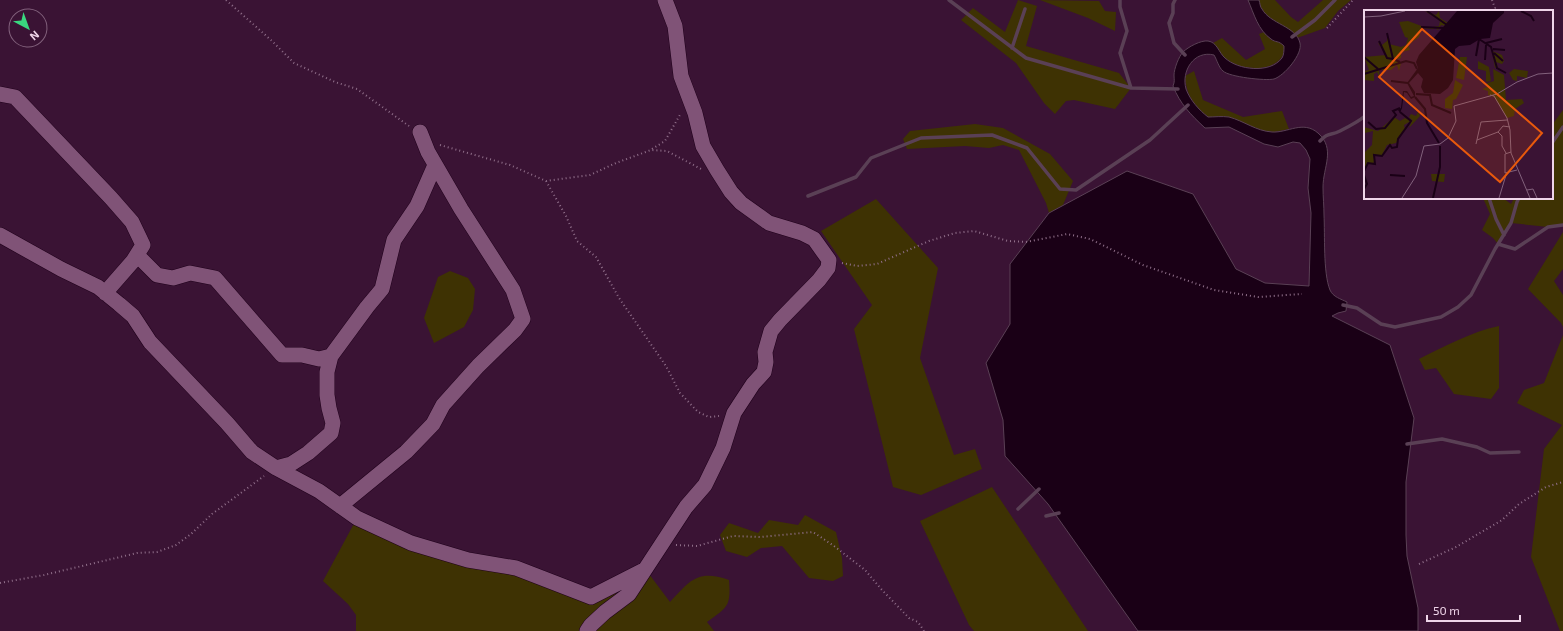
<svg xmlns="http://www.w3.org/2000/svg" width="1563" height="631" font-family="'Exo 2',sans-serif">
<style>
.green{fill:#3e3203}
.water{fill:#1a0016;stroke:#5a4055}
.lines{fill:none;stroke-linecap:round;stroke-linejoin:round}
.stream{stroke:#5a4055;stroke-width:3.5}
.street-casing{stroke:#1f001b;stroke-width:16}
.path{stroke:#906f8a;stroke-width:2;stroke-dasharray:1 3;stroke-linecap:butt}
.street{stroke:#805377;stroke-width:15}
.inset-river{fill:none;stroke:#1a0016;stroke-width:2}
.inset-road{fill:none;stroke:#82617c;stroke-width:1}
.view{fill:#e8590c;fill-opacity:0.15;stroke:#e8590c;stroke-width:2}
.inset-edge{fill:none;stroke:#efd5e9;stroke-width:2}
</style>
<rect width="100%" height="100%" fill="#3a1334"/>
<path class="green" d="M 1018,0 L 1037,6 L 1026,46 L 1119,73 L 1131,88 L 1115,109 L 1074,100 L 1066,101 L 1055,114 L 1044,103 L 1016,63 L 961,20 L 973,8 L 1005,32 Z
M 1040,0 L 1099,1 L 1105,11 L 1116,12 L 1115,31 L 1088,18 Z
M 1259,0 L 1275,0 L 1291,17 L 1298,22 L 1323,0 L 1351,0 L 1338,11 L 1325,28 L 1297,38 C 1288,27 1269,21 1262,9 C 1260,7 1260,3 1259,0 Z
M 1264,32 L 1271,40 L 1280,42 L 1284,46 C 1284,50 1284,55 1281,58 C 1270,73 1237,70 1224,57 C 1220,53 1217,47 1213,43 L 1222,38 L 1246,60 L 1265,49 L 1259,34 Z
M 1194,71 L 1203,100 L 1243,117 L 1282,111 L 1289,129 L 1274,132 L 1262,131 L 1228,117 L 1208,117 C 1193,105 1186,94 1185,76 Z
M 1563,110 L 1563,225 L 1548,227 L 1511,223 L 1498,244 L 1493,238 L 1482,230 L 1490,214 L 1483,198 L 1503,198 L 1511,204 L 1514,198 L 1552,198 L 1552,125 Z
M 975,124 L 1003,128 L 1050,154 L 1073,181 L 1063,205 L 1049,213 L 1046,203 L 1019,150 L 1003,145 L 989,148 L 965,146 L 907,149 L 903,139 L 910,131 Z
M 876,199 L 938,268 L 920,358 L 954,455 L 975,449 L 982,469 L 921,495 L 893,487 L 854,329 L 872,305 L 821,231 Z
M 1563,232 L 1563,269 L 1554,281 L 1563,295 L 1563,327 L 1561,323 L 1528,289 Z
M 450,271 L 468,278 L 475,289 L 473,310 L 464,327 L 434,343 L 424,318 L 438,277 Z
M 1499,326 L 1499,388 L 1491,399 L 1454,394 L 1436,368 L 1425,370 L 1419,359 C 1445,346 1471,332 1499,326 Z
M 1563,335 L 1563,631 L 1560,631 L 1531,557 L 1544,449 L 1562,425 L 1517,403 L 1524,390 L 1544,383 Z
M 992,487 L 1088,631 L 974,631 L 969,625 L 920,521 Z
M 805,515 L 836,532 L 842,558 L 843,576 L 833,581 L 809,578 L 782,546 L 761,548 L 747,557 L 726,551 L 720,535 L 729,523 L 758,533 L 769,520 L 798,525 Z
M 357,518 L 591,597 L 646,570 L 670,602 C 690,581 697,569 729,580 C 731,606 728,607 707,622 L 714,631 L 356,631 L 356,615 L 348,604 L 323,581 Z"/>
<path class="water" d="M 1248,0 L 1259,0 C 1260,3 1260,7 1262,9 C 1270,24 1296,26 1300,43 C 1303,54 1284,76 1274,79 C 1266,81 1229,77 1223,71 C 1219,68 1217,60 1214,55 C 1194,50 1181,71 1186,89 C 1190,100 1199,110 1208,117 C 1214,117 1222,116 1229,117 C 1244,121 1256,131 1272,132 C 1288,133 1303,120 1318,133 C 1336,149 1323,167 1323,187 C 1323,197 1324,206 1324,215 C 1325,234 1323,273 1330,290 C 1333,297 1341,299 1347,302 L 1346,311 L 1338,313 L 1332,316 L 1390,345 L 1414,418 L 1406,482 L 1406,535 L 1407,556 L 1418,608 L 1418,631 L 1138,631 L 1048,504 L 1005,456 L 1003,420 L 986,363 L 1010,324 L 1010,264 L 1049,213 L 1127,171 L 1193,194 L 1236,269 L 1265,283 L 1309,286 L 1311,213 L 1308,188 L 1310,159 L 1306,150 L 1300,143 L 1293,142 L 1278,147 L 1264,144 L 1229,127 L 1205,128 C 1191,115 1180,104 1173,86 C 1175,81 1174,80 1174,75 C 1174,69 1179,56 1183,52 C 1188,47 1201,40 1208,41 C 1217,42 1219,53 1225,58 C 1238,70 1270,74 1282,58 C 1284,55 1284,50 1284,46 C 1278,40 1276,43 1271,39 C 1258,30 1254,14 1248,0 Z"/>
<g class="lines">
<path class="stream" d="M 949,0 L 1026,58 L 1131,88 L 1178,89
M 1120,0 L 1120,7 L 1127,31 L 1120,53 L 1131,88
M 1175,0 L 1173,4 L 1173,13 L 1169,23 L 1174,43 L 1185,55
M 1292,37 L 1315,20 L 1335,0
M 1012,48 L 1025,9
M 1320,141 C 1328,132 1330,136 1340,131 C 1348,127 1358,122 1365,116
M 1552,143 L 1563,127
M 808,196 L 856,177 L 871,158 L 921,138 L 992,135 L 1027,148 L 1060,189 L 1076,190 L 1150,140 L 1188,105
M 1489,198 L 1496,219 L 1504,235
M 1498,244 L 1515,249 L 1548,227 L 1563,225
M 1343,305 L 1357,308 L 1381,324 L 1395,327 L 1441,317 L 1458,307 L 1471,295 L 1495,249 L 1511,223 L 1517,202 L 1519,198
M 1407,444 L 1442,439 L 1477,447 L 1490,453 L 1519,452
M 1018,509 L 1039,489
M 1046,516 L 1059,513"/>
<defs>
<path id="street" d="M 0,94 L 15,97 L 111,198 L 132,222 L 143,245 L 133,261 L 105,293
M 0,235 L 61,269 L 98,287 L 119,304 L 133,316 L 150,342 L 227,423 L 252,452 L 276,468 L 319,491 L 357,518 L 411,543 L 468,560 L 516,568 L 591,597 L 644,570
M 137,255 L 157,275 L 173,278 L 190,273 L 215,278 L 282,355 L 302,355 L 319,359 L 331,356
M 276,468 L 291,464 L 308,453 L 331,433 L 333,423 L 329,408 L 327,395 L 327,372 L 331,356 L 367,307 L 382,289 L 394,240 L 417,206 L 435,165
M 340,506 L 406,452 L 433,424 L 443,405 L 478,366 L 515,330 L 523,319 L 513,290 L 461,209 L 428,152 L 420,132
M 587,631 L 591,625 L 605,612 L 629,594 L 686,507 L 705,485 L 723,448 L 734,413 L 753,384 L 764,372 L 766,362 L 765,352 L 771,331 L 780,320 L 819,280 L 828,268 L 829,260 L 814,239 L 802,233 L 769,223 L 741,203 L 731,192 L 717,170 L 703,146 L 695,113 L 681,76 L 675,26 L 665,0"/>
</defs>
<use href="#street" class="street-casing"/>
<path class="path" d="M 226,0 L 272,41 L 294,63 L 335,82 L 357,89 L 409,126
M 1492,0 L 1495,8 L 1494,11
M 1327,28 L 1353,0
M 440,145 L 510,165 L 546,181 L 590,175 L 616,163 L 651,150 L 667,151 L 701,169
M 652,149 L 665,141 L 681,113
M 546,181 L 566,216 L 577,241 L 596,257 L 619,298 L 666,366 L 680,393 L 698,412 L 709,417 L 719,416
M 842,263 L 857,266 L 877,264 L 929,241 L 955,233 L 974,231 L 1008,241 L 1026,242 L 1067,234 L 1090,239 L 1143,265 L 1214,290 L 1258,297 L 1302,294
M 676,545 L 697,546 L 733,536 L 760,537 L 813,532 L 834,546 L 865,570 L 882,590 L 909,618 L 918,622 L 924,631
M 1419,564 L 1456,547 L 1502,520 L 1519,504 L 1546,487 L 1563,482
M 0,583 L 44,575 L 137,553 L 157,552 L 176,545 L 191,534 L 212,514 L 264,476"/>
<use href="#street" class="street"/>
</g>
<g transform="translate(1364 10)">
<rect width="189" height="189" fill="#3a1334"/>
<path d="M 61,1 L 72,5 L 75,1 L 76,8 L 84,13 L 82,16 L 77,15 L 74,20 L 71,17 L 70,19 L 58,18 L 55,27 L 44,35 L 46,40 L 37,42 L 37,48 L 30,50 L 37,53 L 35,61 L 33,55 L 27,60 L 15,60 L 16,69 L 13,62 L 10,64 L 10,71 L 0,70 L 0,61 L 5,60 L 0,47 L 22,45 L 14,33 L 18,35 L 23,31 L 23,23 L 25,34 L 37,37 L 42,35 L 44,28 L 41,27 L 35,12 L 44,11 L 63,18 L 75,16 L 76,11 ZM 128,41 L 138,45 L 140,51 L 138,54 L 132,52 L 134,57 L 131,58 ZM 96,47 L 103,47 L 100,70 L 92,68 ZM 114,51 L 125,57 L 127,71 L 122,72 L 122,61 L 114,59 ZM 129,59 L 140,65 L 142,90 L 158,89 L 160,93 L 151,99 L 150,106 L 143,108 L 130,87 L 124,85 L 124,81 L 118,79 L 123,77 L 123,73 L 130,71 ZM 150,59 L 164,61 L 163,68 L 153,66 L 153,71 L 149,70 L 145,63 ZM 91,70 L 99,75 L 92,89 L 89,90 L 88,99 L 81,98 L 81,89 L 89,83 ZM 52,95 L 56,106 L 45,118 L 48,110 L 45,107 L 47,104 L 52,106 L 54,102 ZM 30,107 L 36,111 L 41,108 L 47,111 L 40,115 L 41,119 L 32,133 L 23,135 L 18,145 L 9,145 L 11,150 L 9,154 L 3,153 L 0,160 L 0,143 L 8,135 L 9,121 L 1,123 L 0,117 L 14,121 ZM 67,164 L 81,164 L 80,172 L 68,171 Z" fill="#3e3203"/>
<path d="M 93,1 L 140,1 L 140,3 L 129,13 L 126,28 L 116,29 L 106,35 L 95,36 L 91,39 L 89,70 L 84,78 L 76,84 L 60,83 L 57,77 L 59,69 L 54,63 L 45,73 L 51,82 L 51,87 L 47,89 L 43,83 L 40,82 L 38,98 L 36,103 L 34,100 L 37,98 L 39,81 L 43,81 L 47,87 L 50,86 L 43,73 L 54,58 L 52,52 L 55,45 Z" fill="#1a0016"/>
<path class="inset-river" d="M 63,1 L 83,15M 157,1 L 167,6 L 170,11M 57,17 L 80,18M 23,23 L 29,49 L 36,52M 115,29 L 127,37 L 133,58 L 142,63M 15,31 L 23,48 L 29,49M 122,33 L 138,29M 129,39 L 141,40M 130,43 L 139,51M 112,46 L 115,29M 0,47 L 14,59M 121,50 L 122,35M 0,64 L 42,51 L 50,53 L 53,59M 27,71 L 44,73M 52,84 L 66,85 L 68,95 L 87,103M 51,87 L 61,99 L 63,113 L 75,133M 4,112 L 12,119 L 21,118 L 32,105 L 29,101 L 36,98M 0,161 L 4,153 L 11,154 L 10,145 L 18,146 L 26,135 L 28,138 L 33,137 L 34,129 L 47,111 L 36,102M 0,165 L 3,174 L 0,179M 26,165 L 41,166M 69,188 L 76,157 L 76,136"/>
<path class="inset-road" d="M 0,7 L 17,6 L 41,1M 126,85 L 130,86 L 143,108 L 146,120 L 147,143 L 166,188M 134,122 L 138,126 L 138,136 L 142,143M 113,130 L 134,122 L 139,116 L 146,117M 112,134 L 117,112 L 143,110M 147,142 L 141,144 L 141,163 L 153,160M 163,180 L 169,179 L 173,188M 38,188 L 52,166 L 60,136 L 76,134 L 84,128 L 92,111 L 90,96 L 133,84 L 153,72 L 174,64 L 189,63M 135,188 L 142,165"/>
<path class="view" d="M 58,19 L 178,123 L 136,172 L 15,67 Z"/>
<rect width="189" height="189" class="inset-edge"/>
</g>
<g transform="translate(28 28) rotate(139)"><circle r="19" fill="#3a1334" stroke="#82617c"/>
<path d="M0-3L7 15L0 10L-7 15Z" fill="#3ad77f"/>
<text y="-6" font-size="11" font-weight="bold" text-anchor="middle" fill="#efd5e9">N</text>
</g>
<path d="M1427 615v6h93v-6" fill="none" stroke="#efd5e9" stroke-width="2"/>
<text x="1433" y="615" font-size="12" fill="#efd5e9" stroke="#3a1334" stroke-width="3" paint-order="stroke">50 m</text>
</svg>
